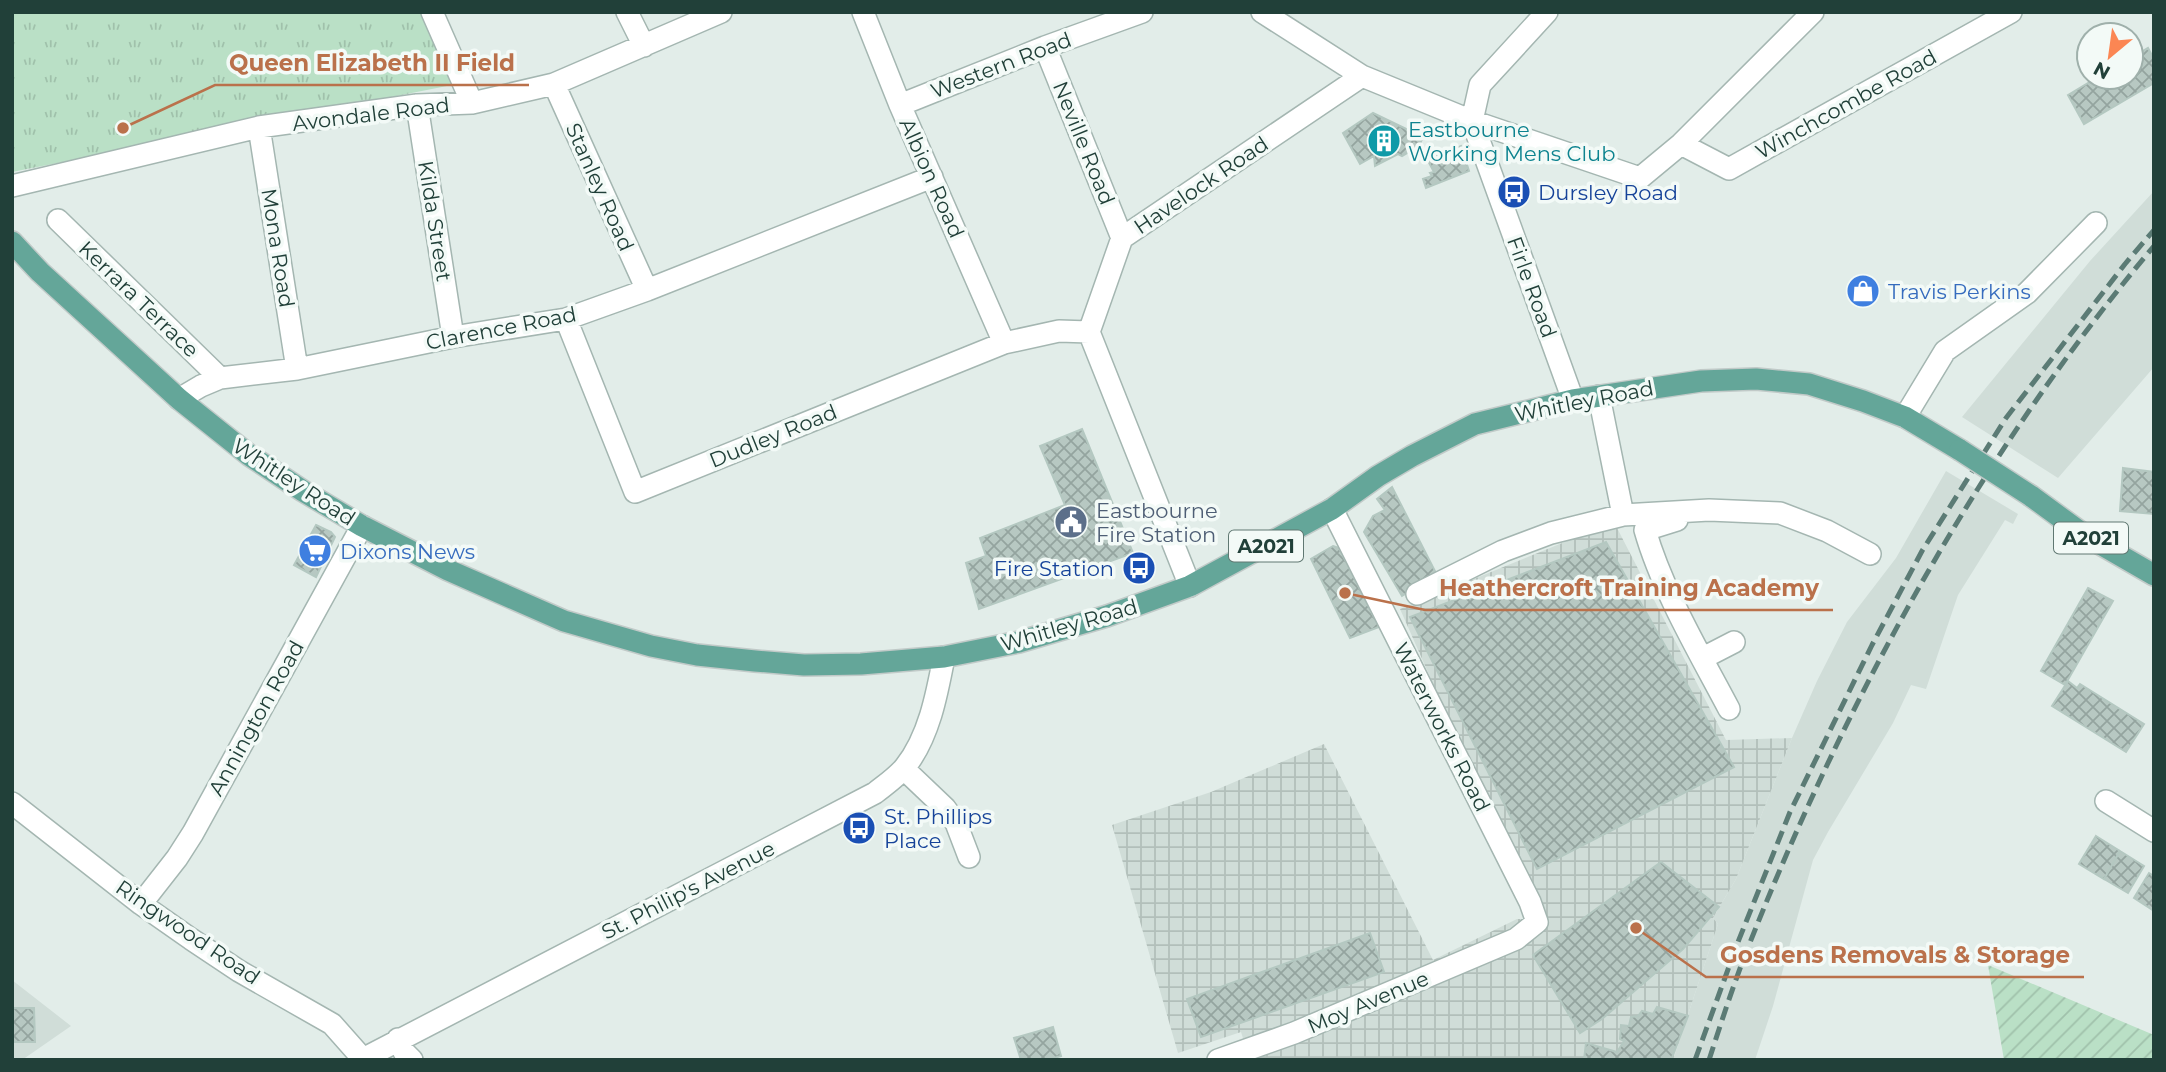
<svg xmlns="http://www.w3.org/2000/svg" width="2166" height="1072" font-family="Montserrat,sans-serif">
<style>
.built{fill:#d0ddd8}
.industrial{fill:url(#industrial-grid)}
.grass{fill:url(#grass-tufts)}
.garden{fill:url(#garden-furrows)}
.building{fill:url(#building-cross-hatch);stroke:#b4c8c1;stroke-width:2}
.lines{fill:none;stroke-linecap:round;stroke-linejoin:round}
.minor-casing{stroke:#a4b6b1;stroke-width:24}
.major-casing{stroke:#c1cac8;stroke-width:24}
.minor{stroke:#fff;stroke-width:21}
.major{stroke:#64a699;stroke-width:21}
.rail{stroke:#5b7b75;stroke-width:5;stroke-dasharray:14 7;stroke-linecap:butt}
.major-bridge-casing{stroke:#c1cac8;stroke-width:24;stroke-linecap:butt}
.major-bridge{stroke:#64a699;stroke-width:21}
.labels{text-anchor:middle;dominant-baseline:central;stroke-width:7;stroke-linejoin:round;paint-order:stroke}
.shield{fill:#f3faf7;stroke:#607872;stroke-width:2}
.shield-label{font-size:19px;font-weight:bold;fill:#214039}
.street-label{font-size:21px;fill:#214039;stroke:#f3faf7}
.culture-label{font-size:21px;fill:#0d838f;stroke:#f3faf7;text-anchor:start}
.transit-label{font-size:21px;fill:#164399;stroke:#f3faf7;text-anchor:start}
.shop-label{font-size:21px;fill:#366cbe;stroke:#f3faf7;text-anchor:start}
.service-label{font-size:21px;fill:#4e5e75;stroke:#f3faf7;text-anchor:start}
.leader{fill:none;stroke:#ba714b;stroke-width:2.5}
.callout-dot{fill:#ba714b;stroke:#f3faf7;stroke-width:2.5}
.callout-label{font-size:23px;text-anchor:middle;font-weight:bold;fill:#ba714b;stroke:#f3faf7;stroke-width:7;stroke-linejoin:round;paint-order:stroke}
</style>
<defs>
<pattern id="industrial-grid" width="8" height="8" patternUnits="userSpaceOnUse" patternTransform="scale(1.75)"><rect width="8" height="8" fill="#d0ddd8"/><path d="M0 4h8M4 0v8" fill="none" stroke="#b2bfba"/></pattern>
<pattern id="grass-tufts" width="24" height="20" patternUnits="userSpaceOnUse" patternTransform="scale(1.75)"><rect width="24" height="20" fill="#bae0c6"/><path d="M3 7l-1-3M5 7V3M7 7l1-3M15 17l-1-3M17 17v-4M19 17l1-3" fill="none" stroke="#a0c1ab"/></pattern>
<pattern id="garden-furrows" width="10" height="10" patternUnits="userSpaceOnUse" patternTransform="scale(1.75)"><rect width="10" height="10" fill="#bae0c6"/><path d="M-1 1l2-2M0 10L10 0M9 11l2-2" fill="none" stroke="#a0c1ab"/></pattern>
<pattern id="building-cross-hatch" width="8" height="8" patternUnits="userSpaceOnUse" patternTransform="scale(1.75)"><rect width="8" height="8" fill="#b7c8c2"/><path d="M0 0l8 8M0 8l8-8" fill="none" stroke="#94a49f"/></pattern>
</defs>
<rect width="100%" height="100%" fill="#e2ede9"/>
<path class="built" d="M 2154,191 L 2154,367 L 2058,478 L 1962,417 L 2090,261 Z
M 1946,471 L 2018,514 L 2013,524 L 2005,520 L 1958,595 L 1926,689 L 1911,685 L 1893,723 L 1828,832 L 1813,860 L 1773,1006 L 1755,1060 L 1673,1060 L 1718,924 L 1713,918 L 1736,879 L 1792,738 L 1817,681 L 1847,622 L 1896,558 Z
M 12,980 L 71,1026 L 22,1060 L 12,1060 Z"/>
<path class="industrial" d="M 1614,522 L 1726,740 L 1792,738 L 1736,879 L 1713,918 L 1718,924 L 1673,1060 L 1250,1060 L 1241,1032 L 1178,1053 L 1112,825 L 1211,792 L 1324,744 L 1433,960 L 1517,919 L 1537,919 L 1400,609 Z"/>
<path class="grass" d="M 12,12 L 422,12 L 457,84 L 12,172 Z"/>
<path class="garden" d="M 1988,965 L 2154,1035 L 2154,1060 L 2004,1060 Z"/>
<path class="building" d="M 2148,48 L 2154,59 L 2154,83 L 2084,124 L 2068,95 L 2098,77 L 2131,77 L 2131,58 Z
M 1373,113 L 1423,137 L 1419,146 L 1402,156 L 1398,154 L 1375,166 L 1374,156 L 1360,164 L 1343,133 Z
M 1461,146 L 1469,171 L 1426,188 L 1423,179 L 1432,176 L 1430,173 L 1434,172 L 1427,159 Z
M 1082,429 L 1133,553 L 979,609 L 966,563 L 986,556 L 980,538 L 1065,505 L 1040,446 Z
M 2123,468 L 2154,472 L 2154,514 L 2120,511 Z
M 1392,487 L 1437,575 L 1402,596 L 1364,532 L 1373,516 L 1385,510 L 1377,499 Z
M 316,525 L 331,532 L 335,537 L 316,577 L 294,565 Z
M 1606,542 L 1734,767 L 1537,869 L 1410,617 Z
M 1333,546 L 1339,548 L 1379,627 L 1350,638 L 1311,559 Z
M 2088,588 L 2113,601 L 2065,685 L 2041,671 Z
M 2068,681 L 2077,688 L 2080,684 L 2144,724 L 2126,752 L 2052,706 Z
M 2096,836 L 2120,851 L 2104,879 L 2079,864 Z
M 2120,851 L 2144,866 L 2128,893 L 2104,879 Z
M 1661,862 L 1719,907 L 1683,949 L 1602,1019 L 1580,1033 L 1533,955 Z
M 2149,873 L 2154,876 L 2154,911 L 2134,898 Z
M 1370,933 L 1384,972 L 1201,1037 L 1187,999 Z
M 1657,1007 L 1688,1016 L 1671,1060 L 1584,1060 L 1586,1043 L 1617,1052 L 1624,1041 L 1620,1039 L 1621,1025 L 1629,1026 L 1631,1017 L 1638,1016 L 1642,1011 L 1653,1014 Z
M 12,1008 L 34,1008 L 35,1042 L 12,1042 Z
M 1053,1027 L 1061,1056 L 1047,1060 L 1021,1060 L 1014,1038 Z"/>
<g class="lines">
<defs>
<path id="minor" d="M 432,12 L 472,103
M 627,12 L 644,46
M 863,12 L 900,105 L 1004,343
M 1262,12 L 1362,76 L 1472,121 L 1640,178 L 1681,144 L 1813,12
M 1045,47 L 1122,238
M 554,84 L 647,290
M 417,105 L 453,337
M 900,105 L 1045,47 L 1142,12
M 1472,121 L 1573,400
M 1472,121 L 1480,85 L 1547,12
M 259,127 L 297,369
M 1681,144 L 1729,169 L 2011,12
M 12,186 L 259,127 L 417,105 L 472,103 L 554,84 L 721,12
M 58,220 L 220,378
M 566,319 L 635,492 L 1004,343 L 1059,331 L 1089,332
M 1089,332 L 1122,238 L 1362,76
M 1089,332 L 1190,586
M 1599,396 L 1623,515
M 179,399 L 201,386 L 220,378 L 297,369 L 453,337 L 566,319 L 647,290 L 932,177
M 1905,417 L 1945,351 L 2027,293 L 2096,223
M 1677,520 L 1645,530 C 1662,590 1700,654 1729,709
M 1417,594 L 1503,551 L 1551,533 L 1623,515 L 1709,510 L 1780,513 L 1827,531 L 1870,554
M 1703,658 L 1734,642
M 904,769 L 945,808 L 956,823 L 969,857
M 2106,801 L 2154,831
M 12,803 L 141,904 L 191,939 L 239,971 L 332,1024 L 363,1059
M 141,904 L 177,858 L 193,833 L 362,526
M 398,1039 L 404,1052 L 412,1060
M 361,1060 L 875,793 C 885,785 897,777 905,767 C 929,737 937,694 944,657
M 1218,1060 L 1294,1033 L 1516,939 L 1537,922 L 1530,902 L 1332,509"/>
<path id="major" d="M 12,242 L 40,272 L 179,399 L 249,455 L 303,491 L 362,526 L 448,570 L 564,621 L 651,646 L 697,655 L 755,661 L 804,665 L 861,664 L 944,657 L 1019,642 L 1107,616 L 1190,586 L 1332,509 L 1378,476 L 1412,456 L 1475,424 L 1573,400 L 1701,381 L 1756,379 L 1809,384 L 1863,401 L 1905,417 L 1960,450
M 2031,496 L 2083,534 L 2154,575"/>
</defs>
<use href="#minor" class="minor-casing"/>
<use href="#major" class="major-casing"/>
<use href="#minor" class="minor"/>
<use href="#major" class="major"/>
<path class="rail" d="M 1695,1060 L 1738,942 L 1790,812 L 1872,645 L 1922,551 L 2006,418 L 2125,264 L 2154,230
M 1709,1060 C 1721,1023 1733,986 1747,950 C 1846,699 1980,453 2154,246"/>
<defs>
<path id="major-bridge" d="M 1960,450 L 2031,496"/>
</defs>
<use href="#major-bridge" class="major-bridge-casing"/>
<use href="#major-bridge" class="major-bridge"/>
</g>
<defs>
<symbol id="building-disc" viewBox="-11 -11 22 22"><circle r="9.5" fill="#0f9aa8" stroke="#f3faf7"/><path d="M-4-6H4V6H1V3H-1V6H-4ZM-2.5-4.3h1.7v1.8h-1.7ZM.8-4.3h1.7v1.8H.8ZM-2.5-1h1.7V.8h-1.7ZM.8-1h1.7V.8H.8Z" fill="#fff"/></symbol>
<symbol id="bus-disc" viewBox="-11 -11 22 22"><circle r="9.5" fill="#1a4fb4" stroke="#f3faf7"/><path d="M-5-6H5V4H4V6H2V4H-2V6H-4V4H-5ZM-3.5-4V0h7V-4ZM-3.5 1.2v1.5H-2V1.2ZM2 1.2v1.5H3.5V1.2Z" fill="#fff"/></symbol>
<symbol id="shop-disc" viewBox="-11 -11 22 22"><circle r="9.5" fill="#3f7fe0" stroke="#f3faf7"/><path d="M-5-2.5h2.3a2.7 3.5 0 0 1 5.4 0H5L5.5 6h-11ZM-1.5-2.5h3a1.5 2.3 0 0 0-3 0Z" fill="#fff"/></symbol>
<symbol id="civic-disc" viewBox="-11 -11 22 22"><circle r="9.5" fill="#5c6f8a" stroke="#f3faf7"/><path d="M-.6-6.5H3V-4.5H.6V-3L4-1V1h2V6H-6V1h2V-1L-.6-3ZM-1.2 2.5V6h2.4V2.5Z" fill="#fff"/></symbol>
<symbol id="supermarket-disc" viewBox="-11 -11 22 22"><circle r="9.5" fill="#3f7fe0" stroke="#f3faf7"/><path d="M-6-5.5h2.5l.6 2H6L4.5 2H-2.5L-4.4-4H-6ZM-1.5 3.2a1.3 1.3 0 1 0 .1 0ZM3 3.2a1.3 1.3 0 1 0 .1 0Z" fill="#fff"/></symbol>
</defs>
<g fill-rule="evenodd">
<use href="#building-disc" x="1365" y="122" width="38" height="38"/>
<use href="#bus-disc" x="1495" y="173" width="38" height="38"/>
<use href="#shop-disc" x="1844" y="272" width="38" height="38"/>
<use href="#civic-disc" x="1052" y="503" width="38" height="38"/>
<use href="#supermarket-disc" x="296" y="532" width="38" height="38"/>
<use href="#bus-disc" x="1120" y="549" width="38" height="38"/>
<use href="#bus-disc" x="840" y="809" width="38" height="38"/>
</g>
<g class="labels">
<g class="shield">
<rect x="2054" y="522.5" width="74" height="31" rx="5"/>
<rect x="1229" y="530.5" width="74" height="31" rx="5"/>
</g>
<g class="shield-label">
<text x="2091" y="538">A2021</text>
<text x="1266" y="546">A2021</text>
</g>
<g class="street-label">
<text transform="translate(1001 65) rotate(-21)">Western Road</text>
<text transform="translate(1846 104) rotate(-29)">Winchcombe Road</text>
<text transform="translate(371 114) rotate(-7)">Avondale Road</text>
<text transform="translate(1084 143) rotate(68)">Neville Road</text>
<text transform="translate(932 178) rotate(66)">Albion Road</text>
<text transform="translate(1201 185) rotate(-34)">Havelock Road</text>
<text transform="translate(600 187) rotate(66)">Stanley Road</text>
<text transform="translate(435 221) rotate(81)">Kilda Street</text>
<text transform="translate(278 248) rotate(81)">Mona Road</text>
<text transform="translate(1532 287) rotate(70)">Firle Road</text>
<text transform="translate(139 299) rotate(44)">Kerrara Terrace</text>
<text transform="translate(501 328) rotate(-11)">Clarence Road</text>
<text transform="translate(1584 401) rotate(-11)">Whitley Road</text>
<text transform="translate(773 436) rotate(-22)">Dudley Road</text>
<text transform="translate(294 482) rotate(33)">Whitley Road</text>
<text transform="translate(1069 625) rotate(-16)">Whitley Road</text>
<text transform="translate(256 718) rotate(-61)">Annington Road</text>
<text transform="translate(1442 727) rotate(63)">Waterworks Road</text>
<text transform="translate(688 890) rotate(-27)">St. Philip's Avenue</text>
<text transform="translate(188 932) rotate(34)">Ringwood Road</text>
<text transform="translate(1368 1002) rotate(-23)">Moy Avenue</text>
</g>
<g class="culture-label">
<text x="1408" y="129">Eastbourne<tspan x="1408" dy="24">Working Mens Club</tspan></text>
</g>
<g class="transit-label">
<text x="1538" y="192">Dursley Road</text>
<text x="1114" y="568" text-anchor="end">Fire Station</text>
<text x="884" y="816">St. Phillips<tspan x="884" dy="24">Place</tspan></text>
</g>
<g class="shop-label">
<text x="1888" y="291">Travis Perkins</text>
<text x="340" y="551">Dixons News</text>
</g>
<g class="service-label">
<text x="1096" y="510">Eastbourne<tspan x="1096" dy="24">Fire Station</tspan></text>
</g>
</g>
<path class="leader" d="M123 128L215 85H529M1345 593L1425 610H1833M1636 928L1706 977H2084"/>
<g class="callout-dot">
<circle cx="123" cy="128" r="7"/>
<circle cx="1345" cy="593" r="7"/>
<circle cx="1636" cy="928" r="7"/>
</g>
<g class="callout-label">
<text x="372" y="71">Queen Elizabeth II Field</text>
<text x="1629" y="596">Heathercroft Training Academy</text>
<text x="1895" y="963">Gosdens Removals &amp; Storage</text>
</g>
<rect width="2166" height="1072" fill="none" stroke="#214039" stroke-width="28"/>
<g transform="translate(2110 56) rotate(209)"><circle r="33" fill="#f3faf7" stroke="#9fb0ab" stroke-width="2"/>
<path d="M0-5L12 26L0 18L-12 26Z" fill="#fb8653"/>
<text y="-10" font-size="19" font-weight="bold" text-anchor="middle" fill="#214039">N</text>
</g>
</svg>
